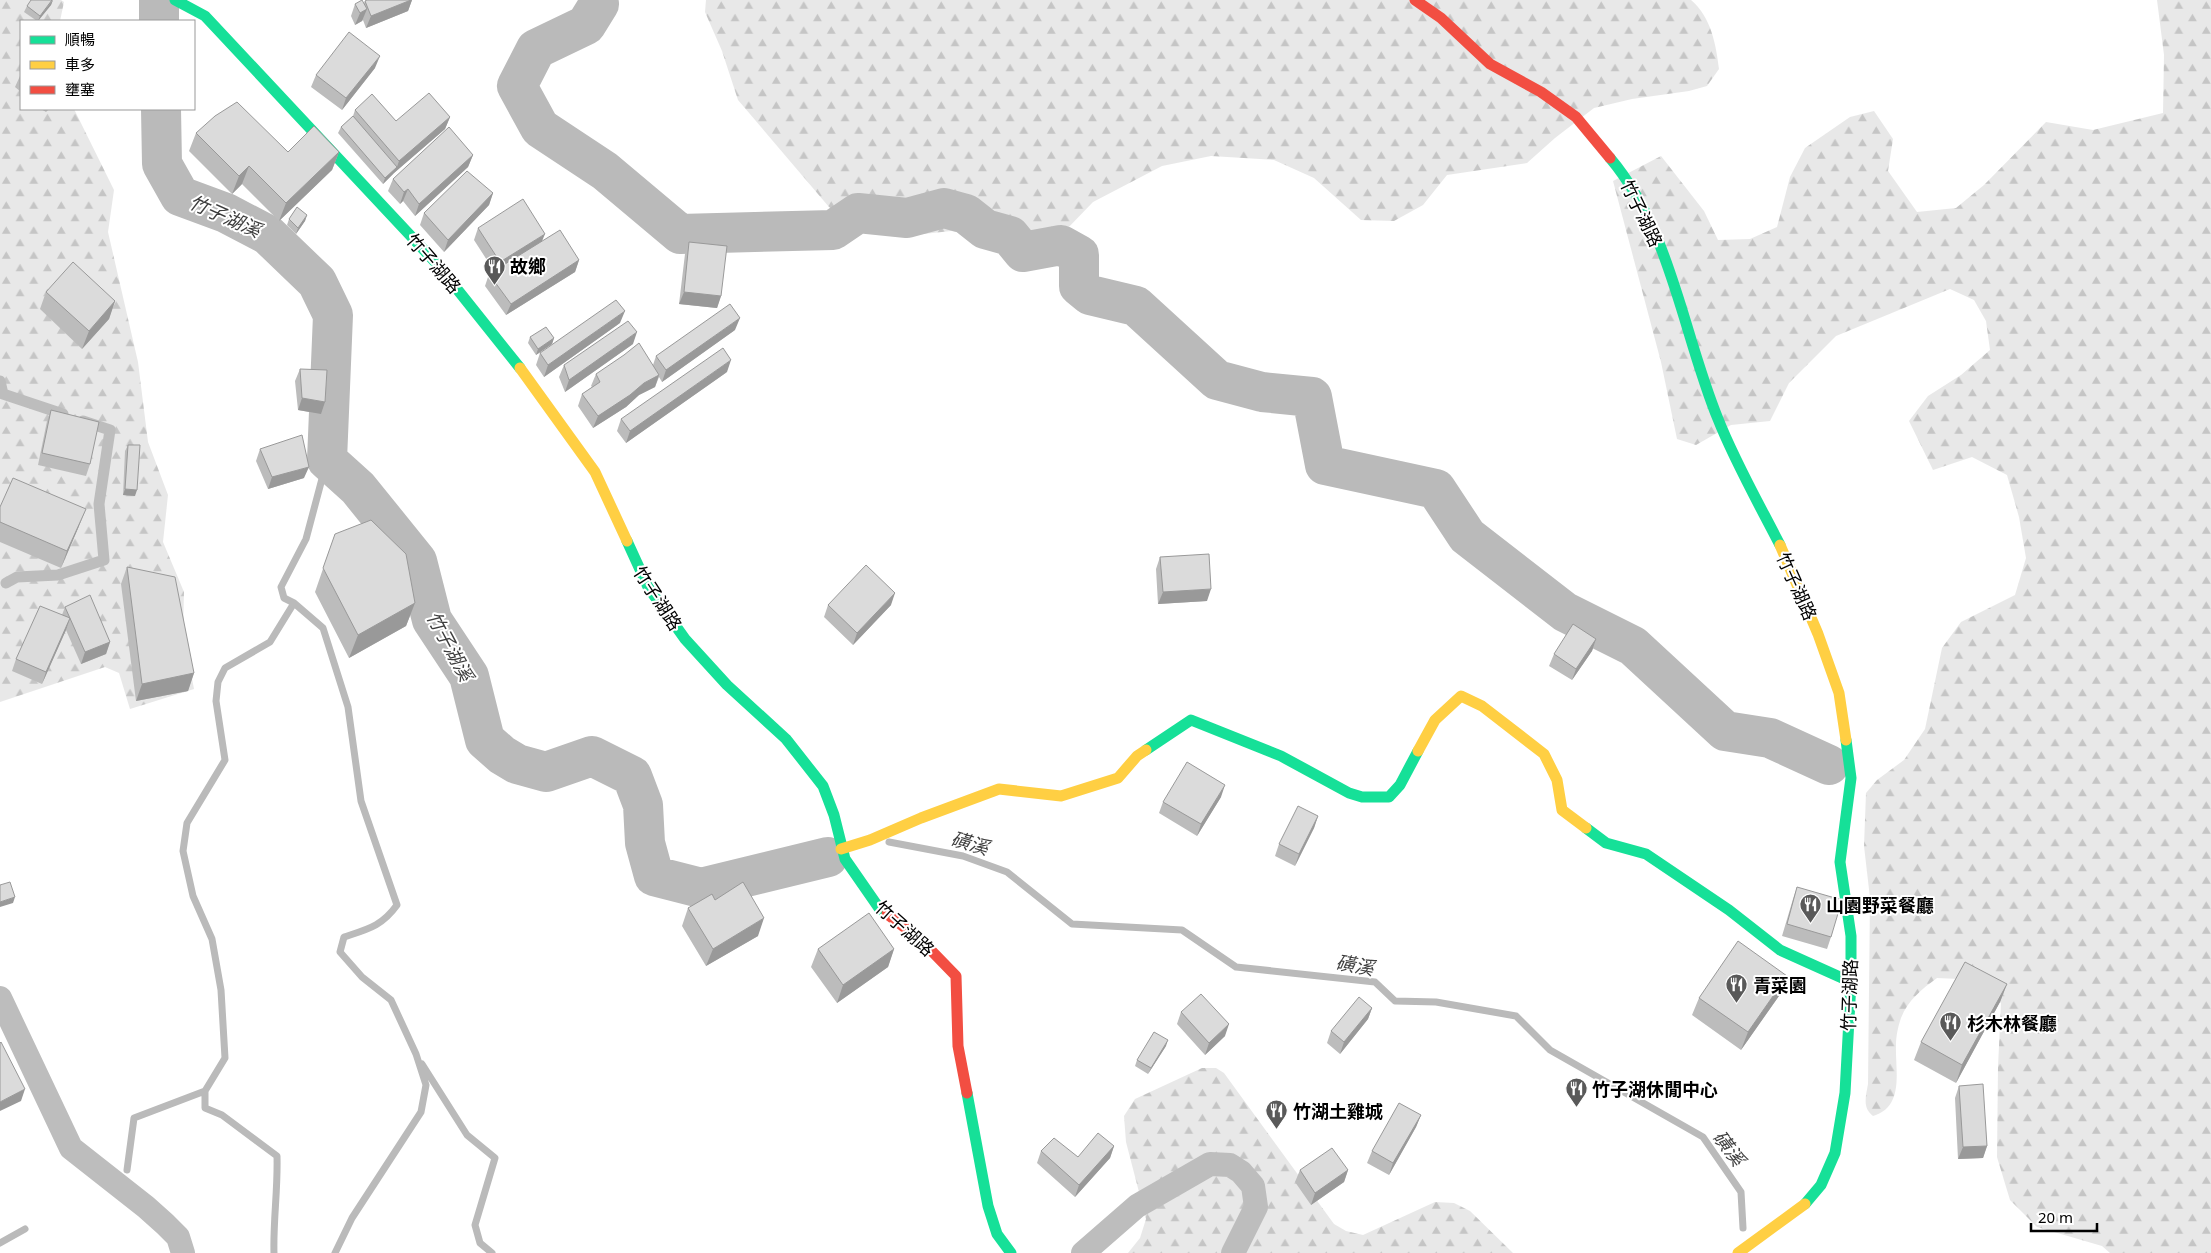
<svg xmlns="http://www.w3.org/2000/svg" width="2211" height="1253" font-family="'Noto Sans','Noto Sans TC',sans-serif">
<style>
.forest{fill:url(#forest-firs)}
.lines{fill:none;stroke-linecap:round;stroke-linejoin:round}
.stream{stroke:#bababa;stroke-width:7}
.river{stroke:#bababa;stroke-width:40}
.lane{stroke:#bdbdbd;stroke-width:11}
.street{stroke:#bdbdbd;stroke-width:24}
.fast{stroke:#16e098;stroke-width:11}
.slow{stroke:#ffcf43;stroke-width:11}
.jam{stroke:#f24e42;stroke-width:11}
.wall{fill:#bcbcbc}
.shaded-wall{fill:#999}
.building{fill:#dbdbdb;stroke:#999}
.labels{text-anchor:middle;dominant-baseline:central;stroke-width:4;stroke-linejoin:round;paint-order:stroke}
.street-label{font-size:18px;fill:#000;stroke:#fff}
.poi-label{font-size:18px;font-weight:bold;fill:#000;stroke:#fff;text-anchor:start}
.water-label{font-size:19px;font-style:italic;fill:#3d3d3d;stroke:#fff}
</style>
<defs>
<pattern id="forest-firs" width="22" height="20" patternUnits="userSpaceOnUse" patternTransform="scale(1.25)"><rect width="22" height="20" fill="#e8e8e8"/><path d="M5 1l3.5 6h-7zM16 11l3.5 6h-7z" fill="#c5c5c5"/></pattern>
</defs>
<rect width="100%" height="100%" fill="#fff"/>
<path class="forest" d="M 0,0 L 61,0 L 64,2 L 60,21 L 21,21 L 21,109 L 74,109 L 114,190 L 108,232 L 138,362 L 148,442 L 168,495 L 163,542 L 184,592 L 183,631 L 194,689 L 130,709 L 119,673 L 105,667 L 0,702 Z
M 706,0 L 1691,0 C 1711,17 1716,44 1719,69 L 1707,86 L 1689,91 L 1632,99 L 1594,108 L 1555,138 L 1527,163 L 1447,175 L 1423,205 L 1394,221 L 1361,220 L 1314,178 L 1274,160 L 1211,156 L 1162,166 L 1093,202 L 1065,231 L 1036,242 L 951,231 L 905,236 L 872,231 L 860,228 L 829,207 L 738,100 L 722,51 L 705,12 Z
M 2157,0 L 2211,0 L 2211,1253 L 2110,1253 L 2102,1246 L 2037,1227 L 2010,1200 L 1997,1157 L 1998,1067 L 2001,1003 L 1959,979 L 1937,978 C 1922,989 1908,1000 1901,1018 C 1898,1026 1896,1037 1896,1045 C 1895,1070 1905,1107 1873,1116 C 1862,1108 1866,1096 1868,1084 L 1870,898 L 1864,846 L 1866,793 L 1877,780 L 1904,760 L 1925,729 L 1942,648 L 1961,622 L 2015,595 L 2026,558 L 2019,517 L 2007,475 L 1972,457 L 1933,470 L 1909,421 L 1928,396 L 1961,375 L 1990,350 L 1986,321 L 1974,300 L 1950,289 L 1836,336 L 1789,383 L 1770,421 L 1731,425 L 1696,445 L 1677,439 L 1661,362 L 1613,181 L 1661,156 L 1704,211 L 1718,240 L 1750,239 L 1777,227 L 1790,177 L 1805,148 L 1850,117 L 1874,111 L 1893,139 L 1888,171 L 1917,212 L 1956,208 L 1984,185 L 2046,122 L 2093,130 L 2163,113 L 2164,55 Z
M 1202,1068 L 1216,1068 L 1224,1073 L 1334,1224 L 1346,1231 L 1363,1235 L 1435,1202 L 1454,1203 L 1470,1211 L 1513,1253 L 1128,1253 L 1140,1238 L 1146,1219 L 1126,1142 L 1124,1116 L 1135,1099 Z"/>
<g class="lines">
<path class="stream" d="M 327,460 L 306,539 L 281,587 L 284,598 L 294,603 L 323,628 L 348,707 L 361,801 L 397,905 C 382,926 368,929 344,937 L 340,952 L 362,977 L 391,1000 L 416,1054 L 426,1085 L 421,1112 L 352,1218 L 335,1253
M 889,842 L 963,856 L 1007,872 L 1072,924 L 1182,930 L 1236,967 L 1375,982 L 1395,1001 L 1436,1002 L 1516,1016 L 1550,1050 L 1703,1137 L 1741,1192 L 1743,1228
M 422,1064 L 467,1135 L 495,1158 L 475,1225 L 480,1243 L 492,1253
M 205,1091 L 205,1108 L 222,1115 L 277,1156 C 278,1189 273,1221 274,1253
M 127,1170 L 134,1118 L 205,1091 L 225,1058 L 221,990 L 212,939 L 193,896 L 183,851 L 187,823 L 225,760 L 216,701 L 218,682 L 225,668 L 270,642 L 294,603
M 0,1243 L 25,1229"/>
<path class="river" d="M 159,0 L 159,21
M 598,0 L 599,4 L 586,25 L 536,49 L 517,86 L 540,128 L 605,171 L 680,234 L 833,230 L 858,213 L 907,218 L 944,208 L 966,214 L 985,229 L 1010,236 L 1023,252 L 1061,245 L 1079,255 L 1079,286 L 1090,295 L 1136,306 L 1217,380 L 1262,392 L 1312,397 L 1325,465 L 1436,489 L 1467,536 L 1565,612 L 1633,646 L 1725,731 L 1770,738 L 1829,765
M 161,109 L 162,164 L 180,196 L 226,213 L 268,235 L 317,282 L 333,315 L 327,460 L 358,488 L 417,561 L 432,620 L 469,676 L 485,740 L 502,755 L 517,764 L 546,772 L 592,756 L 632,776 L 643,805 L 645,843 L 654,876 L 701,888 L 828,857"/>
<path class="lane" d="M 0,381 L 3,394 L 63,414
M 6,583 L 17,577 L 58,575 L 104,560 L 99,504 L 110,430 L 83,421"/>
<path class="street" d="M 0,998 L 71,1148 L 146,1207 L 165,1224 L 178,1237 L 183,1253
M 1083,1253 L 1137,1206 L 1210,1164 L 1230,1165 L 1241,1172 L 1253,1186 L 1256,1207 L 1233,1253"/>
<path class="fast" d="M 175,0 L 205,16 L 437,264 L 520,368
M 1610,158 C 1671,230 1683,334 1718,419 C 1735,462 1759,504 1780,545
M 627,541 L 648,587 L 685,639 L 727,685 L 786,739 L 823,786 L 834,815 L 845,859 L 879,908 L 887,914
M 1146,750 L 1191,720 L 1281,756 L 1349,793 L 1362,797 L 1389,797 L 1400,785 L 1418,751
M 1586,828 L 1606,843 L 1646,854 L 1729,910 L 1780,950 L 1851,982
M 967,1093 L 988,1206 L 997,1234 L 1011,1253
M 1805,1204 L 1821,1185 L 1835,1153 L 1845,1093 L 1851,982 L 1851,936 L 1840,862 L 1851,778 L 1846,740"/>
<path class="slow" d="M 520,368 L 595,472 L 627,541
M 1780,545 L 1818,634 L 1839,693 L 1846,740
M 1418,751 L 1435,720 L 1461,696 L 1482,706 L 1544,754 L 1557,780 L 1562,810 L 1586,828
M 841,849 L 870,840 L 921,818 L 999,789 L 1061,796 L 1118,778 L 1137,756 L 1146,750
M 1738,1253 L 1805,1204"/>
<path class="jam" d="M 1415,0 L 1441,18 L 1490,64 L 1541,92 L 1576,117 L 1610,158
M 887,914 L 921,940 L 956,976 L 958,1046 L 967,1093"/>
</g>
<path class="wall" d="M 53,0 L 51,5 L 38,21 L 37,21 L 24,12 L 27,6 Z
M 367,0 L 412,0 L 408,11 L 366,28 L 363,20 L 362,21 L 355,25 L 351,16 L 355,4 L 364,3 L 365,1 Z
M 375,68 L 342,110 L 311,87 L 316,75 Z
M 21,74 L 21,92 L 15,87 L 20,76 Z
M 41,109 L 49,109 L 46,112 Z
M 355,110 L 396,121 L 450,117 L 445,129 L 394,173 L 383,184 L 338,133 L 341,127 L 353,116 Z
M 196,133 L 288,152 L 339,152 L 332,170 L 279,221 L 242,184 L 232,194 L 189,151 Z
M 473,155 L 468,167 L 415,216 L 403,201 L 400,204 L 388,191 L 393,179 Z
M 493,193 L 489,205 L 444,252 L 420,225 L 424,213 Z
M 307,215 L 305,221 L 296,234 L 287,225 L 289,219 Z
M 478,228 L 542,241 L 579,260 L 575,272 L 506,315 L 485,286 L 489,274 L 494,271 L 474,240 Z
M 689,242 L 721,296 L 717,308 L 679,304 L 685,254 Z
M 46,292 L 115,301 L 109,319 L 82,349 L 40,309 Z
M 620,323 L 544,377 L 536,365 L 540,353 Z
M 735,330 L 662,382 L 659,377 L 655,387 L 639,395 L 626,407 L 593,428 L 578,406 L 582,394 L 592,387 L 591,386 L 596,374 L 653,365 L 656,356 Z
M 530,337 L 554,338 L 552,344 L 536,355 L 528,343 Z
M 633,344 L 565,392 L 559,377 L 564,365 Z
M 300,369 L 325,402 L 321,414 L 298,410 L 295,381 Z
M 727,372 L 626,443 L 617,431 L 621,419 Z
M 51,410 L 90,464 L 86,476 L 38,465 L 47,421 Z
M 128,445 L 135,496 L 123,495 L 125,451 Z
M 260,449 L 304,478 L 268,489 L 256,461 Z
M 0,507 L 79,526 L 61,568 L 0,542 Z
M 335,534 L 415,603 L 406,626 L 349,658 L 315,592 Z
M 1160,557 L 1207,601 L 1158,604 L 1156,569 Z
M 127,567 L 194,673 L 188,691 L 136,701 L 121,584 Z
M 828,605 L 891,605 L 853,645 L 824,617 Z
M 65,607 L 110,642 L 106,654 L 81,664 L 66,630 L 42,684 L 12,671 L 16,659 L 62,615 Z
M 1596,639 L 1592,651 L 1572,680 L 1549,666 L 1554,654 Z
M 1221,797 L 1197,836 L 1159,813 L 1163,802 Z
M 1318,816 L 1314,828 L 1295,866 L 1275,856 L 1279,844 Z
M 1797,887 L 1831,937 L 1827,949 L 1782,936 L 1793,899 Z
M 715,900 L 758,936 L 706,966 L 682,926 L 688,908 Z
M 818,949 L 894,949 L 888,967 L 837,1003 L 811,967 Z
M 2007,984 L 2000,1002 L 1956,1083 L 1914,1060 L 1921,1042 Z
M 1781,993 L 1741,1050 L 1692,1015 L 1699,998 Z
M 1372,1008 L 1368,1019 L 1340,1054 L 1327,1043 L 1331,1031 Z
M 1181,1012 L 1225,1036 L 1205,1055 L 1177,1024 Z
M 1166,1046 L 1148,1074 L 1135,1066 L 1137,1060 Z
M 1959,1086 L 1987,1146 L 1983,1158 L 1958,1159 L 1955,1098 Z
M 1421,1115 L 1416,1127 L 1389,1175 L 1367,1163 L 1372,1151 Z
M 1114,1146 L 1110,1158 L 1075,1197 L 1037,1163 L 1041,1151 L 1078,1157 Z
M 1300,1170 L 1348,1170 L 1344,1182 L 1311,1205 L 1295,1182 Z"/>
<path class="shaded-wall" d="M 53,0 L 51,5 L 38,21 L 40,16 Z
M 411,0 L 412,0 L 408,11 L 366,28 L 371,16 Z
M 367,9 L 362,21 L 355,25 L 360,13 Z
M 380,56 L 375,68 L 342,110 L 346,98 Z
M 450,117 L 445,129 L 394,173 L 383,184 L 385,178 L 397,167 L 399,161 Z
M 339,152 L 332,170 L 279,221 L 286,203 Z
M 473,155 L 468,167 L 415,216 L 419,204 Z
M 249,166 L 242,184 L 232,194 L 239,176 Z
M 408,189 L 403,201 L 400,204 L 404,192 Z
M 493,193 L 489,205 L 444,252 L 448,240 Z
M 307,215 L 305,221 L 296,234 L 298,228 Z
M 545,234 L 540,246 L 496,274 L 500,262 Z
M 579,260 L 575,272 L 506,315 L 511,304 Z
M 684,292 L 721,296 L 717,308 L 679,304 Z
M 115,301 L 109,319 L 82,349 L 89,331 Z
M 625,311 L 620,323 L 544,377 L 548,365 Z
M 740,318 L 735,330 L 662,382 L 666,370 Z
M 637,332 L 633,344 L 565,392 L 569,380 Z
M 554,338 L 552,344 L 536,355 L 538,349 Z
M 731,360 L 727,372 L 626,443 L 630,431 Z
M 659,375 L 655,387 L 639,395 L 626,407 L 593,428 L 598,416 L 644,383 Z
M 302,398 L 325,402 L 321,414 L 298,410 Z
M 309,467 L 304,478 L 268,489 L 272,477 Z
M 125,489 L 137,490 L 135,496 L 123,495 Z
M 86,509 L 79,526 L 61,568 L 67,551 Z
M 1211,589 L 1207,601 L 1158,604 L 1163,592 Z
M 895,593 L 891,605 L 853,645 L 857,633 Z
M 415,603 L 406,626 L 349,658 L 358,635 Z
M 70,618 L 66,630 L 42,684 L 46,672 Z
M 1596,639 L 1592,651 L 1572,680 L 1576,669 Z
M 110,642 L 106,654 L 81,664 L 85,652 Z
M 194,673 L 188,691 L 136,701 L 142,684 Z
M 1225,785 L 1221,797 L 1197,836 L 1201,824 Z
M 1318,816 L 1314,828 L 1295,866 L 1299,854 Z
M 15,897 L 13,903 L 0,907 L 0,902 Z
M 764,918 L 758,936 L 706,966 L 713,949 Z
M 894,949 L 888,967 L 837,1003 L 843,985 Z
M 1787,976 L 1781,993 L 1741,1050 L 1748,1032 Z
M 2007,984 L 2000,1002 L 1956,1083 L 1962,1065 Z
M 1372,1008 L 1368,1019 L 1340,1054 L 1344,1042 Z
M 1229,1024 L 1225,1036 L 1205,1055 L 1209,1043 Z
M 1168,1040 L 1166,1046 L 1148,1074 L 1151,1068 Z
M 25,1089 L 21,1101 L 0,1111 L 0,1102 Z
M 1421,1115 L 1416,1127 L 1389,1175 L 1393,1163 Z
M 1114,1146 L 1110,1158 L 1075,1197 L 1079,1185 Z
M 1987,1146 L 1983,1158 L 1958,1159 L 1963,1147 Z
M 1348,1170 L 1344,1182 L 1311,1205 L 1315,1193 Z"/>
<path class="building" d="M 31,0 L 52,0 L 40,16 L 27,6 Z
M 362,0 L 367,9 L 360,13 L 355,4 Z
M 367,0 L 411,0 L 371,16 L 365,1 Z
M 349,32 L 380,56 L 346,98 L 316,75 Z
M 429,93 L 450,117 L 399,161 L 355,110 L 372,94 L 396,121 Z
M 237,102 L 288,152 L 314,126 L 339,152 L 286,203 L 249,166 L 239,176 L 196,133 L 215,116 Z
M 353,116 L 397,167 L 385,178 L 341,127 Z
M 449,127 L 473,155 L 419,204 L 408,189 L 404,192 L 393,179 Z
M 467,171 L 493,193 L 448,240 L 424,213 Z
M 523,199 L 545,234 L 500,262 L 478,228 Z
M 297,207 L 307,215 L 298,228 L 289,219 Z
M 560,230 L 579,260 L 511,304 L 489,274 Z
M 689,242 L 727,246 L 721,296 L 684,292 Z
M 73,262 L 115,301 L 89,331 L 46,292 Z
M 616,300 L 625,311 L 548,365 L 540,353 Z
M 730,304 L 740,318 L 666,370 L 656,356 Z
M 628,321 L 637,332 L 569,380 L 564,365 Z
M 546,327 L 554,338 L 538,349 L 530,337 Z
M 639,343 L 659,375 L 644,383 L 630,395 L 598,416 L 582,394 L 600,382 L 596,374 L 624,355 Z
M 723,348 L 731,360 L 630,431 L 621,419 Z
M 300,369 L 327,370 L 325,402 L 302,398 Z
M 51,410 L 99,422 L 90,464 L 42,453 Z
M 302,435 L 309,467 L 272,477 L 260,449 Z
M 128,445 L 140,445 L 137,490 L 125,489 Z
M 13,478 L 86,509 L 67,551 L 0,522 L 0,507 Z
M 371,520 L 406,554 L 415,603 L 358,635 L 323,568 L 335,534 Z
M 1209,554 L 1211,589 L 1163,592 L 1160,557 Z
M 866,565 L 895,593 L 857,633 L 828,605 Z
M 127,567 L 175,577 L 194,673 L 142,684 Z
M 90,595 L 110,642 L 85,652 L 65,607 Z
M 40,606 L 70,618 L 46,672 L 16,659 Z
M 1573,624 L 1596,639 L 1576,669 L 1554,654 Z
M 1187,762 L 1225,785 L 1201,824 L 1163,802 Z
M 1298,806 L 1318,816 L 1299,854 L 1279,844 Z
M 10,882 L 15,897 L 0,902 L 0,885 Z
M 743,882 L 764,918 L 713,949 L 688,908 L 712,894 L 715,900 Z
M 1797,887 L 1842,900 L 1831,937 L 1787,924 Z
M 869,913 L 894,949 L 843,985 L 818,949 Z
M 1738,941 L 1787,976 L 1748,1032 L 1699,998 Z
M 1965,962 L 2007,984 L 1962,1065 L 1921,1042 Z
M 1201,994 L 1229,1024 L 1209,1043 L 1181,1012 Z
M 1359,997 L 1372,1008 L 1344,1042 L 1331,1031 Z
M 1154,1032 L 1168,1040 L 1151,1068 L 1137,1060 Z
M 1,1042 L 25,1089 L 0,1102 L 0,1043 Z
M 1983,1084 L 1987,1146 L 1963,1147 L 1959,1086 Z
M 1399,1103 L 1421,1115 L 1393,1163 L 1372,1151 Z
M 1098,1133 L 1114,1146 L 1079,1185 L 1041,1151 L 1054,1138 L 1078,1157 Z
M 1332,1148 L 1348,1170 L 1315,1193 L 1300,1170 Z"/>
<defs>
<symbol id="restaurant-pin" viewBox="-11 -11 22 30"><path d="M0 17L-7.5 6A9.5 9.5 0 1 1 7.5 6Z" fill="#595959" stroke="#fff"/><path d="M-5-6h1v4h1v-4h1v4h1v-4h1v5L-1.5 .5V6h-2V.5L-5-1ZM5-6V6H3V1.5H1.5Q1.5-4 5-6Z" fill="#fff"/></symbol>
</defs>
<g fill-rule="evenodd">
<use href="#restaurant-pin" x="482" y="254" width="25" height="34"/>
<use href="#restaurant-pin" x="1798" y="892" width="25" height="34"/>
<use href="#restaurant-pin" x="1724" y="972" width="25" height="34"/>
<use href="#restaurant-pin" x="1938" y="1010" width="25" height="34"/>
<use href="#restaurant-pin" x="1564" y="1076" width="25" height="34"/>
<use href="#restaurant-pin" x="1264" y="1098" width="25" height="34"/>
</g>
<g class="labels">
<g class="street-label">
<text transform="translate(1642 213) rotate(64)">竹子湖路</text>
<text transform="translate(434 263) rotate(49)">竹子湖路</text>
<text transform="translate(1797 586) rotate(66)">竹子湖路</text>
<text transform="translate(658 598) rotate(57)">竹子湖路</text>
<text transform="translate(905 928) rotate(42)">竹子湖路</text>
<text transform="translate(1849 995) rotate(-88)">竹子湖路</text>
</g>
<g class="poi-label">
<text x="510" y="266">故鄉</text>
<text x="1826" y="905">山園野菜餐廳</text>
<text x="1753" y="985">青菜園</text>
<text x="1967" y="1023">杉木林餐廳</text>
<text x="1592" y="1089">竹子湖休閒中心</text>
<text x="1293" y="1111">竹湖土雞城</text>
</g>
<g class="water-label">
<text transform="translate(225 216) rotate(24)">竹子湖溪</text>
<text transform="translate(450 646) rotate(62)">竹子湖溪</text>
<text transform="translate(970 843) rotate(16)">磺溪</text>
<text transform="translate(1355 965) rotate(10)">磺溪</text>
<text transform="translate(1729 1148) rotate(53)">磺溪</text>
</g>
</g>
<rect x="20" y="20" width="175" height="90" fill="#ffffff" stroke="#999999"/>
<rect x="30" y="36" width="25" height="8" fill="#16e098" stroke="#999999"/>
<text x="65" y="45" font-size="15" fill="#000000">順暢</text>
<rect x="30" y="61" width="25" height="8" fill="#ffcf43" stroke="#999999"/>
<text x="65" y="70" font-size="15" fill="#000000">車多</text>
<rect x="30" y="86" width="25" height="8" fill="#f24e42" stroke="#999999"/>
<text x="65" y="95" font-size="15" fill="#000000">壅塞</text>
<path d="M2031 1223v8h66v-8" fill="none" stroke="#000000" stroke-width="2.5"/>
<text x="2038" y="1223" font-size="15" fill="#000000" stroke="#ffffff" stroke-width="4" paint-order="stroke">20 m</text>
</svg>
